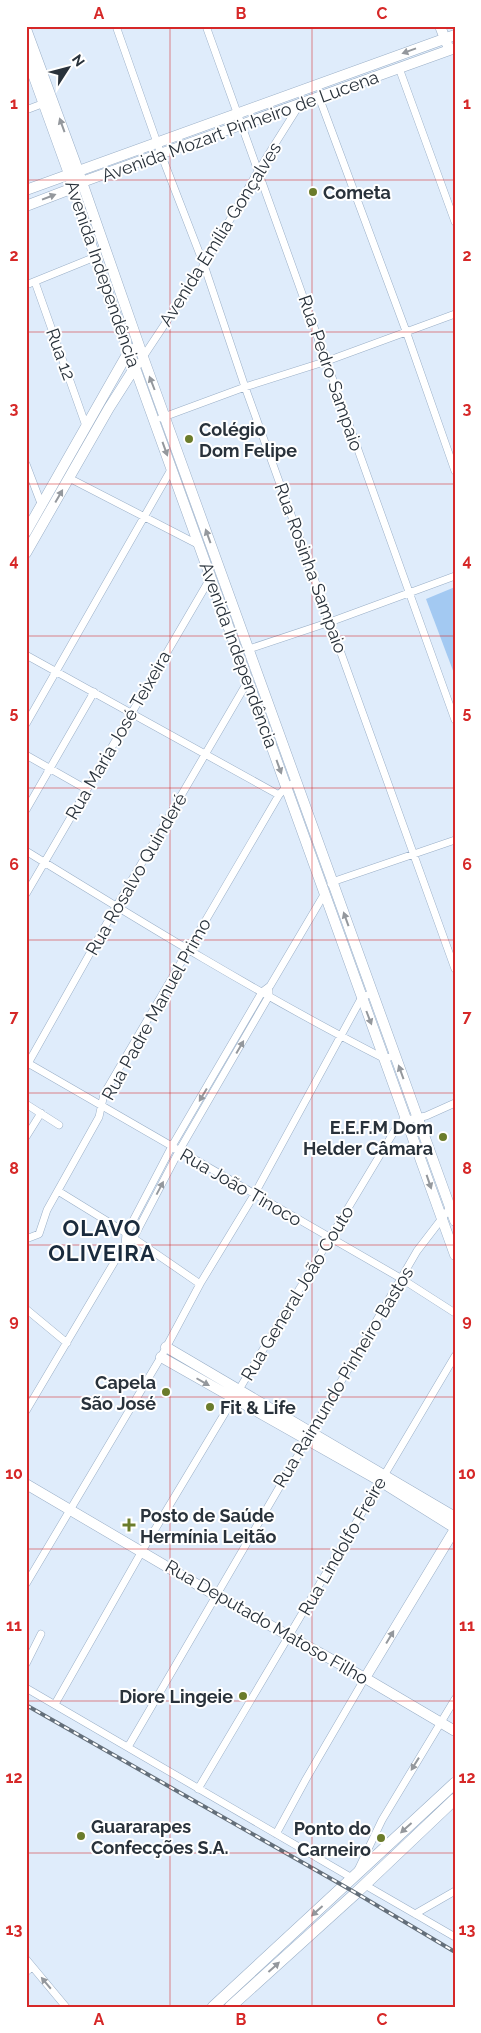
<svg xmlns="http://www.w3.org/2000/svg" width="481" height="2033" font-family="Raleway,sans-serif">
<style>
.green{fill:#a3c9f2}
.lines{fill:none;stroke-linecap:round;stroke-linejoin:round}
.street-casing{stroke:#9aafc7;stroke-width:8}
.secondary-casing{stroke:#9aafc7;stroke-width:11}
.primary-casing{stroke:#9aafc7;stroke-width:12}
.street{stroke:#fff;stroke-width:7}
.secondary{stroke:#fff;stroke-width:10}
.primary{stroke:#fff;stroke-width:11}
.rail-casing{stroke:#646f7a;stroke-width:4}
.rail{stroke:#fff;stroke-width:2;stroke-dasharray:5.5;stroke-linecap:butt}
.oneway{fill:#94989d}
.grid{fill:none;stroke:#d62828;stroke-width:1;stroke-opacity:0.55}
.poi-dot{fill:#6b7c2b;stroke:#fff;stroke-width:2}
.labels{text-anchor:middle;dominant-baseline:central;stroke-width:4;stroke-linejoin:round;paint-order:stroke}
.street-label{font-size:18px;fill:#29323b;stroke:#fff}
.poi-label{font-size:18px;font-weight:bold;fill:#29323b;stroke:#fff;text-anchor:start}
.district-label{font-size:22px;font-weight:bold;letter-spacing:1px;fill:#1a2b3d;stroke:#fff}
.neatline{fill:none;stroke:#d62828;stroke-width:2}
.grid-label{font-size:16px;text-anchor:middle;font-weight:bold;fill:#d62828}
</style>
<rect width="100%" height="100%" fill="#dfecfb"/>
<path class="green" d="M 455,587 L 455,676 L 426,599 Z"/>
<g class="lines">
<defs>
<path id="street" d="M 116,26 L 161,154 L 204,265 L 245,387 L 455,969
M 206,26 L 455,720
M 399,68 L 455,222
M 319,97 L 406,331 L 455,471
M 26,110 L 47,102
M 35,282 L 86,426
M 26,285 L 95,257
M 143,357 L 204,265 L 258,171 L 300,104
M 161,418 L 245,387 L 327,361 L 455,314
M 26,464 L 42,506
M 69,478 L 199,545
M 249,649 L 330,622 L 455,576
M 26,655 L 279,795
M 26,724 L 172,468
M 26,755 L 86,789
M 26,810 L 94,692
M 26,851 C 143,923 262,996 385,1059 L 395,1055
M 331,884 L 332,882 L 455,840
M 26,894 L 211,577
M 26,1062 L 402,1279 L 455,1313
M 26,1067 L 116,907 L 248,681
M 26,1104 L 59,1125
M 26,1137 L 41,1113
M 58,1191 L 123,1231 L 200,1284
M 26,1239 L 39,1234 L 47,1210 L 99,1117 L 104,1094 L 279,795 L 286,787 L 296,782
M 125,1244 L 133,1239 L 179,1151 L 269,996 L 269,991
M 26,1309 L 67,1343
M 26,1411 L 125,1244 L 126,1234 L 172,1146 L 262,992 L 270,986 L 325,893
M 26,1584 L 161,1357 L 200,1284 L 254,1195 L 362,997 L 373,993
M 26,1664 L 41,1634
M 26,1688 L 352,1878
M 55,1704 L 142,1551 L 398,1125 L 402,1121 L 426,1116 L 455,1103
M 128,1747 L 417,1251 L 450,1208 L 455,1206
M 198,1789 L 455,1356
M 276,1834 L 306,1779 L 365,1678
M 358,1870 L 382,1820 L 455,1699
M 365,1885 L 455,1937
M 415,1914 L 455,1891
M 26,1959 L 66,2007
M 26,1972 L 32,1967"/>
<path id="secondary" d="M 440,26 L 447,44
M 26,29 L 75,162 L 143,357 L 455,1221
M 26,55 L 69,174 L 95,257 L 455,1255
M 26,190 L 455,35
M 26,206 L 73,188 L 82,182 L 455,48
M 26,532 L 117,372 L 129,351 L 133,349
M 26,553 L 109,408 L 137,364
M 166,1347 L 455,1517
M 161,1357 L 380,1481 L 455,1528
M 26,1484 L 215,1595 L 365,1678 L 455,1731
M 365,1678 L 455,1529"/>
<path id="primary" d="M 213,2007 L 455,1783
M 230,2007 L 356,1893 L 455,1799"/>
</defs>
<use href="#street" class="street-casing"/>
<use href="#secondary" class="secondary-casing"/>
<use href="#primary" class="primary-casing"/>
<use href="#street" class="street"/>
<use href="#secondary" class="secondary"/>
<use href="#primary" class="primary"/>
<defs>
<path id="rail" d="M 26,1705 L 356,1893 L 455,1952"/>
</defs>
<use href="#rail" class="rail-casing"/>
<use href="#rail" class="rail"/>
</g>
<defs><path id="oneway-solid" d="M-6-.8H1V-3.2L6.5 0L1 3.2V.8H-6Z" transform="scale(1.25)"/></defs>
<g class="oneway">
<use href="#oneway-solid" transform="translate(409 51) rotate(160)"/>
<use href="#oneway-solid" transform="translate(62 125) rotate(-110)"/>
<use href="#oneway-solid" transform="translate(49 197) rotate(-21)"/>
<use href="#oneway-solid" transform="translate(152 383) rotate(-111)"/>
<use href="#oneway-solid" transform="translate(165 449) rotate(70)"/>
<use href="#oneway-solid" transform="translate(59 496) rotate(-60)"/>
<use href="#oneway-solid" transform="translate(208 536) rotate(-110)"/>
<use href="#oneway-solid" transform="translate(279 767) rotate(70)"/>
<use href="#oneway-solid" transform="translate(346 919) rotate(-110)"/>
<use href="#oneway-solid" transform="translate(369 1018) rotate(69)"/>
<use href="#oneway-solid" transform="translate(240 1047) rotate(-60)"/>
<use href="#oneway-solid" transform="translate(401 1072) rotate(-110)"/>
<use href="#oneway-solid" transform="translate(203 1095) rotate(121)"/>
<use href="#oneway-solid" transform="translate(429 1182) rotate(71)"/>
<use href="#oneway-solid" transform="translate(160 1188) rotate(-62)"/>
<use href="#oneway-solid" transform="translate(203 1382) rotate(30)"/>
<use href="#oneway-solid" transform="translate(390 1637) rotate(-59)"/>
<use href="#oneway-solid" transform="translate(415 1764) rotate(122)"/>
<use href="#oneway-solid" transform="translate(406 1828) rotate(138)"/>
<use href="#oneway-solid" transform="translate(317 1911) rotate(138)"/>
<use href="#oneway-solid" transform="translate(274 1967) rotate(-42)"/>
<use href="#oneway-solid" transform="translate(46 1983) rotate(-130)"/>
</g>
<path class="grid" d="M 170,26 L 170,2007M 312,26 L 312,2007M 26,180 L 455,180M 26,332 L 455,332M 26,484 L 455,484M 26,636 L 455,636M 26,788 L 455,788M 26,940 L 455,940M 26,1093 L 455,1093M 26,1245 L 455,1245M 26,1397 L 455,1397M 26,1549 L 455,1549M 26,1701 L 455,1701M 26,1853 L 455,1853"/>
<g class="poi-dot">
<circle cx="313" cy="192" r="5"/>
<circle cx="189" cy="439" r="5"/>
<circle cx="443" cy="1137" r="5"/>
<circle cx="166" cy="1392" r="5"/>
<circle cx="210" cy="1407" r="5"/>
<path d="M126.5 1517.5h5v5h5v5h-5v5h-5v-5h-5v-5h5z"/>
<circle cx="243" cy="1696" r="5"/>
<circle cx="81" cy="1836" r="5"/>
<circle cx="381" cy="1838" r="5"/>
</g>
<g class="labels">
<g class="street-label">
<text transform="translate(240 126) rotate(-20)">Avenida Mozart Pinheiro de Lucena</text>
<text transform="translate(220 234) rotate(-58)">Avenida Emília Gonçalves</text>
<text transform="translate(103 274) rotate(71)">Avenida Independência</text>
<text transform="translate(61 354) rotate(70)">Rua 12</text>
<text transform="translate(331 373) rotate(71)">Rua Pedro Sampaio</text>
<text transform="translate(311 568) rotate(70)">Rua Rosinha Sampaio</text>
<text transform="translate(239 655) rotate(70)">Avenida Independência</text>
<text transform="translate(118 735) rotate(-60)">Rua Maria José Teixeira</text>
<text transform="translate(136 874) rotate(-60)">Rua Rosalvo Quinderé</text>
<text transform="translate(156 1009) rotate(-61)">Rua Padre Manuel Primo</text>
<text transform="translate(241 1187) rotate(30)">Rua João Tinoco</text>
<text transform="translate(297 1293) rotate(-59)">Rua General João Couto</text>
<text transform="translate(343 1377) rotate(-59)">Rua Raimundo Pinheiro Bastos</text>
<text transform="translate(342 1546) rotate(-60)">Rua Lindolfo Freire</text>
<text transform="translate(267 1622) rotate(30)">Rua Deputado Matoso Filho</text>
</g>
<g class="poi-label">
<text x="323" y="192">Cometa</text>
<text x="199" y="429">Colégio<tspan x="199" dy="21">Dom Felipe</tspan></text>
<text x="433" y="1127" text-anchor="end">E.E.F.M Dom<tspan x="433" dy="21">Helder Câmara</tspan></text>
<text x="156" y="1382" text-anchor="end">Capela<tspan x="156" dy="21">São José</tspan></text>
<text x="220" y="1407">Fit &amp; Life</text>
<text x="140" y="1515">Posto de Saúde<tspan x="140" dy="21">Hermínia Leitão</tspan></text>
<text x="233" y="1696" text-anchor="end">Diore Lingeie</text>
<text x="91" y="1826">Guararapes<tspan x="91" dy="21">Confecções S.A.</tspan></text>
<text x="371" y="1828" text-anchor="end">Ponto do<tspan x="371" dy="21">Carneiro</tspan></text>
</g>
<g class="district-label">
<text x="102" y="1228">OLAVO<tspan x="102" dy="25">OLIVEIRA</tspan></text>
</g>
</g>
<rect width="481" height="2033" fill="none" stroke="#ffffff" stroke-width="55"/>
<g transform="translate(68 68) rotate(54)" stroke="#ffffff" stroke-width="4" paint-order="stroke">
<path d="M0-4L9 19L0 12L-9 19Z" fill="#29323b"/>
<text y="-8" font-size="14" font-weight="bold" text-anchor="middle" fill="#29323b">N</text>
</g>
<rect x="28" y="28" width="426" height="1978" class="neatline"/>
<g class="grid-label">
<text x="99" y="19">A</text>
<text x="241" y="19">B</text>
<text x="382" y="19">C</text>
<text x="14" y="109">1</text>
<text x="467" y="109">1</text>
<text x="14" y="261">2</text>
<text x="467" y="261">2</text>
<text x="14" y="414">3</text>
<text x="467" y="414">3</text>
<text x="14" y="566">4</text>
<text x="467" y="566">4</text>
<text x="14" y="718">5</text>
<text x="467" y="718">5</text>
<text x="14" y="870">6</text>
<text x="467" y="870">6</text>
<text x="14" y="1022">7</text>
<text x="467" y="1022">7</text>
<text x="14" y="1174">8</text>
<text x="467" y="1174">8</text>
<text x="14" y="1326">9</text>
<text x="467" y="1326">9</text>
<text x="14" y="1479">10</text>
<text x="467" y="1479">10</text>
<text x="14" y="1631">11</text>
<text x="467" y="1631">11</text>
<text x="14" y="1783">12</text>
<text x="467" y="1783">12</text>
<text x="14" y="1935">13</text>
<text x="467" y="1935">13</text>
<text x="99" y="2025">A</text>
<text x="241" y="2025">B</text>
<text x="382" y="2025">C</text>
</g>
</svg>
